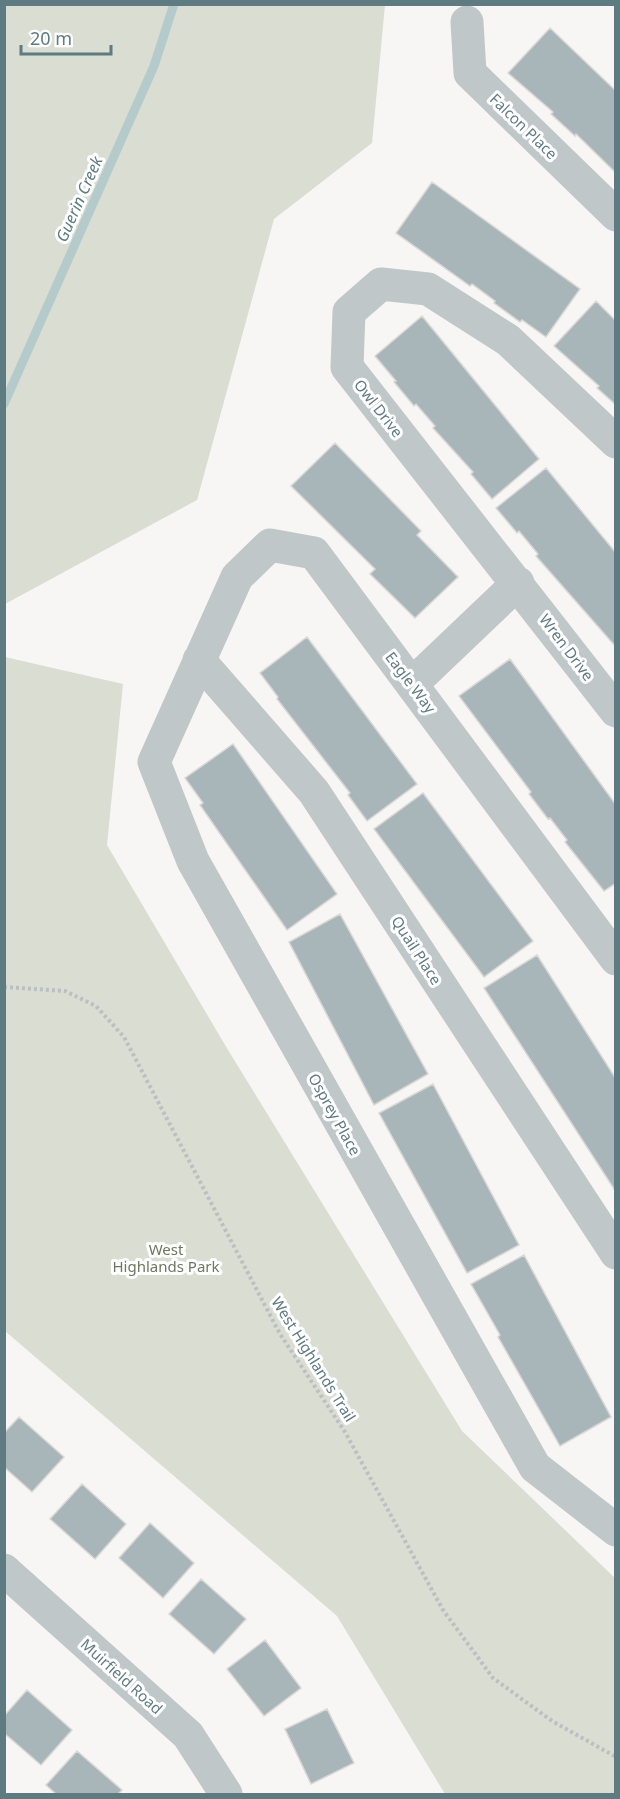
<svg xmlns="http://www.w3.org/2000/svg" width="620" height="1799" font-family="'Noto Sans',sans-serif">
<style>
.green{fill:#d9ddd2}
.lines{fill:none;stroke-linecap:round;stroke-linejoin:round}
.stream{stroke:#b5caca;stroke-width:9}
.building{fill:#a8b6b9;stroke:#d9d8d6;stroke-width:1.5}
.path{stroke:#babfc1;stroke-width:4;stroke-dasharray:3 3;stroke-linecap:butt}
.minor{stroke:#c0c7c9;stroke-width:33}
.labels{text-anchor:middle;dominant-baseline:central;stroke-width:6;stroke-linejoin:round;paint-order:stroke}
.street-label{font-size:15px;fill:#5f7b82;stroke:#fff}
.park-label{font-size:15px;fill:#6b795f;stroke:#fff}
.water-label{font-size:16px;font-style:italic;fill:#5a7c7c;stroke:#fff}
</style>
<rect width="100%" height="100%" fill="#f7f6f4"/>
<path class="green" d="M 5,4 L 385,5 L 372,143 L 274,219 L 197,500 L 5,604 Z
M 5,657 L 123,684 L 107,845 L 228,1050 L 462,1431 L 615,1578 L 615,1794 L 445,1794 L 337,1616 L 5,1331 Z"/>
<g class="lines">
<path class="stream" d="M 4,404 L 154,66 L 174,4"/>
</g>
<path class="building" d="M 550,28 L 616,91 L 616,173 L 576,134 L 575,136 L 551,114 L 553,112 L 508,73 Z
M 432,182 L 580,289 L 546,337 L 522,320 L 520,322 L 494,303 L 495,301 L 472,284 L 470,286 L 396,233 Z
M 596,301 L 616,321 L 616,405 L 597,388 L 599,386 L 554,346 Z
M 422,316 L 539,459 L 492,499 L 471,474 L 473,472 L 433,428 L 435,426 L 416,404 L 414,406 L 394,382 L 396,381 L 375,356 Z
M 335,443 L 421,531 L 417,535 L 458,577 L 415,618 L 370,574 L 375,569 L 291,486 Z
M 546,468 L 616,553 L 616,647 L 536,556 L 538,554 L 519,531 L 517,533 L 496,508 Z
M 307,637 L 417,784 L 367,821 L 348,795 L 350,793 L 277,699 L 278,697 L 260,673 Z
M 510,659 L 616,805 L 616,883 L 604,891 L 565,842 L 567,840 L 550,818 L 548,819 L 529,794 L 531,792 L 459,696 Z
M 233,744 L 337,894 L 287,930 L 200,805 L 203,803 L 185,778 Z
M 423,793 L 533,941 L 484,977 L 374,829 Z
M 340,914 L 428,1074 L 374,1105 L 289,942 Z
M 537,955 L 616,1079 L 616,1192 L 484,988 Z
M 433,1084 L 519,1245 L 467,1273 L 379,1113 Z
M 524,1255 L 611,1417 L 560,1446 L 498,1337 L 500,1335 L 471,1284 Z
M 19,1417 L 64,1457 L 32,1492 L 4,1467 L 4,1433 Z
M 82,1484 L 126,1524 L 95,1559 L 50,1519 Z
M 150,1523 L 194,1563 L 163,1598 L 119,1558 Z
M 201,1579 L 246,1619 L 214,1654 L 169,1614 Z
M 265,1640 L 301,1688 L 264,1716 L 227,1669 Z
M 27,1690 L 72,1730 L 41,1765 L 4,1733 L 4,1716 Z
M 327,1709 L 354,1763 L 311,1784 L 285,1729 Z
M 77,1751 L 122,1790 L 118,1794 L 56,1794 L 46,1785 Z"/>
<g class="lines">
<path class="path" d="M 4,987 L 65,991 L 96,1006 L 124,1037 L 280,1334 L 345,1432 L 443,1610 L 493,1678 L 552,1721 L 616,1757"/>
<path class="minor" d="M 467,22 L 470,73 L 616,215
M 616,442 L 508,340 L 428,289 L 381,284 L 349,312 L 347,367 L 616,711
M 199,660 L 314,792 L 616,1253
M 412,684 L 518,583
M 616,959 L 314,553 L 270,545 L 237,577 L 154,762 L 193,861 L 535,1467 L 616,1530
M 4,1570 L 188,1735 L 226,1794"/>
</g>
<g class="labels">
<g class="street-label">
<text transform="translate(524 126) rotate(44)">Falcon Place</text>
<text transform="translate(379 408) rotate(52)">Owl Drive</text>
<text transform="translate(567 647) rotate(53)">Wren Drive</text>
<text transform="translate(411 682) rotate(53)">Eagle Way</text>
<text transform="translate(417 950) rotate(57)">Quail Place</text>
<text transform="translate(335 1114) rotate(61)">Osprey Place</text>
<text transform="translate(314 1359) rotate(58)">West Highlands Trail</text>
<text transform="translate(122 1676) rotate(42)">Muirfield Road</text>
</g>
<g class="park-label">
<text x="166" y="1249">West<tspan x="166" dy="17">Highlands Park</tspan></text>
</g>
<g class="water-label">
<text transform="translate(79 199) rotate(-66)">Guerin Creek</text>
</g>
</g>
<rect width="620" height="1799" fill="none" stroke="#5f7b82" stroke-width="12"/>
<path d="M21 45v9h90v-9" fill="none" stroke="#5f7b82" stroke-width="3"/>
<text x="30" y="45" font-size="18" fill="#5f7b82" stroke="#ffffff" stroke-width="4.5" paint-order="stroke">20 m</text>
</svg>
